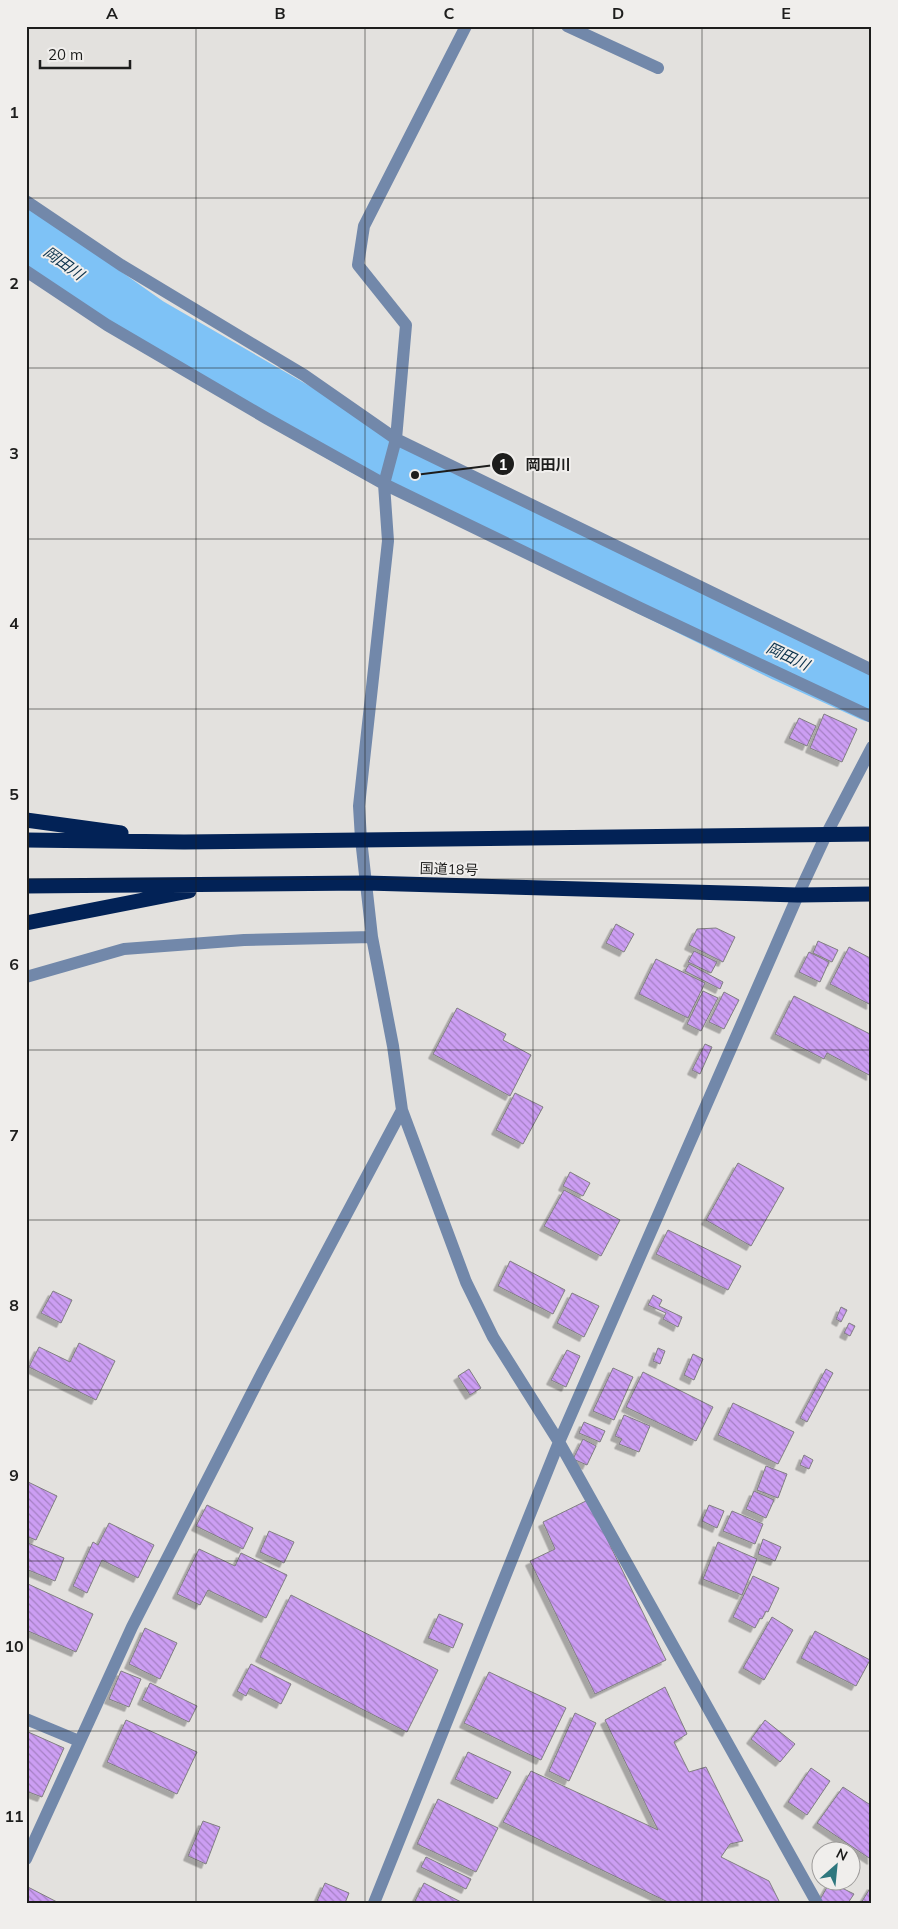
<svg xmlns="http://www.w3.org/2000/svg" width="898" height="1929" font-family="Mulish,'Noto Sans JP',sans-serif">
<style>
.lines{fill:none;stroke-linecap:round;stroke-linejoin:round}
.river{stroke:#7ec2f6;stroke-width:54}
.building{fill:url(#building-back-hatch);stroke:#807e81;filter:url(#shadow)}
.minor{stroke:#7288aa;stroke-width:12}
.highway{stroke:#022256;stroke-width:15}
.grid{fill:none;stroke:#1d1d1c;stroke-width:1;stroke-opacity:0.55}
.labels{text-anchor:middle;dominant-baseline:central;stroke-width:4;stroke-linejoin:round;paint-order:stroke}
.street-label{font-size:14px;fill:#1d1d1c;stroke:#f0eeec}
.water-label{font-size:15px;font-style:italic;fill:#09304a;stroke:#f0eeec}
.leader{fill:none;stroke:#1d1d1c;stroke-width:2}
.callout-dot{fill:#1d1d1c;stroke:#f0eeec;stroke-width:2}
.mark-label{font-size:15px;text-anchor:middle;font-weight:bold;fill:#fff}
.callout-label{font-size:15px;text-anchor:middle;font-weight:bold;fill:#1d1d1c;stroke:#f0eeec;stroke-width:4;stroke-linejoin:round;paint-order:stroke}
.neatline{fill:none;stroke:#1d1d1c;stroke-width:2}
.grid-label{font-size:16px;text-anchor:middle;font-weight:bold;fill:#1d1d1c}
</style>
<defs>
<pattern id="building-back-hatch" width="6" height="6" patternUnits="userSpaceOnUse" patternTransform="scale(1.25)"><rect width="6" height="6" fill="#cc9ef3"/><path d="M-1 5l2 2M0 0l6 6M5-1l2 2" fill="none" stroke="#a580c4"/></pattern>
<filter id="shadow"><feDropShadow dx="-4.5" dy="4.5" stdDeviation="0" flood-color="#0004"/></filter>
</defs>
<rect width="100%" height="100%" fill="#e3e1de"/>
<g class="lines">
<path class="river" d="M 26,235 L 55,258 L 150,325 L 363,448 L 784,655 L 872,695"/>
</g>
<path class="building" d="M 824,714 L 857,729 L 842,762 L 810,748 Z
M 799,718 L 816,726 L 807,746 L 789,738 Z
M 616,924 L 634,934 L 624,952 L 606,943 Z
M 716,928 L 735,937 L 723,962 L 689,945 L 697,929 Z
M 818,941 L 838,950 L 832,962 L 813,953 Z
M 849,947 L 872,959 L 871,1005 L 830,984 Z
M 694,951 L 717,962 L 711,973 L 688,962 Z
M 809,952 L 829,962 L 820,982 L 799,972 Z
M 656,959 L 705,983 L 688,1018 L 639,994 Z
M 689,964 L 723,982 L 720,989 L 685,971 Z
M 703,991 L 718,998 L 701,1031 L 687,1024 Z
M 724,992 L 739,1000 L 724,1029 L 709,1022 Z
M 794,996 L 872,1035 L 871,1076 L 827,1053 L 824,1059 L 775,1034 Z
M 457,1008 L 506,1034 L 503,1040 L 531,1055 L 510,1096 L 433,1054 Z
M 705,1044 L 712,1047 L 700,1074 L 692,1070 Z
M 515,1093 L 543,1107 L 523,1144 L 496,1130 Z
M 738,1163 L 784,1188 L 751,1246 L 706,1220 Z
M 570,1172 L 590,1183 L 583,1196 L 563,1186 Z
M 564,1190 L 620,1220 L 601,1256 L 544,1226 Z
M 668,1230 L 741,1266 L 728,1290 L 656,1254 Z
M 510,1261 L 565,1290 L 553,1314 L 498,1286 Z
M 53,1291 L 72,1300 L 61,1323 L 41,1313 Z
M 572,1293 L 599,1306 L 584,1337 L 557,1323 Z
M 653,1295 L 662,1300 L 659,1306 L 682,1317 L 678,1327 L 663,1319 L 666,1313 L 648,1305 Z
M 841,1307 L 847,1310 L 841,1322 L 836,1319 Z
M 849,1323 L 855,1326 L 850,1336 L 844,1333 Z
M 79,1343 L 115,1361 L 96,1400 L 29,1367 L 39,1347 L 70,1362 Z
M 658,1348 L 665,1351 L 660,1364 L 653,1361 Z
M 567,1350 L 580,1356 L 566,1387 L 551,1380 Z
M 693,1354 L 703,1359 L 694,1380 L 684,1375 Z
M 613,1368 L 633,1377 L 614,1420 L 593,1411 Z
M 469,1369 L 481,1388 L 470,1395 L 458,1376 Z
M 826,1369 L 833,1373 L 807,1422 L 800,1418 Z
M 643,1372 L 713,1407 L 696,1441 L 626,1407 Z
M 733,1403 L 794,1432 L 778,1464 L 718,1435 Z
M 624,1415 L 650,1426 L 639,1452 L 619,1444 L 622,1439 L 615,1436 Z
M 584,1422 L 605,1431 L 600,1442 L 579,1433 Z
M 583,1439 L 596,1446 L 587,1465 L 573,1459 Z
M 804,1455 L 813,1460 L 809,1469 L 800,1465 Z
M 766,1466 L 787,1474 L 778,1498 L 757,1490 Z
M 26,1481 L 57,1496 L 36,1540 L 26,1536 Z
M 754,1491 L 774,1500 L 766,1518 L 746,1509 Z
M 588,1500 L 666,1660 L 595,1694 L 530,1561 L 555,1549 L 543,1522 Z
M 207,1505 L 253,1528 L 243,1549 L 196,1526 Z
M 709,1505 L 724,1511 L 717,1528 L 702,1521 Z
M 732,1511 L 763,1524 L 755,1544 L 723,1531 Z
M 109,1523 L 154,1545 L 138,1578 L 102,1560 L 87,1593 L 73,1586 L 93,1542 L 98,1545 Z
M 269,1531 L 294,1542 L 284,1563 L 260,1552 Z
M 763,1539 L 781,1547 L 775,1561 L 758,1554 Z
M 718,1542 L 757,1559 L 742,1595 L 703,1579 Z
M 28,1543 L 64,1558 L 55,1581 L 26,1569 Z
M 199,1549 L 235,1566 L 241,1553 L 287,1575 L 266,1618 L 208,1590 L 200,1605 L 177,1594 Z
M 753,1576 L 779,1588 L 768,1612 L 766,1611 L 762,1619 L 760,1618 L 755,1628 L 733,1617 Z
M 28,1584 L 93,1614 L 76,1652 L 26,1630 L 26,1588 Z
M 291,1595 L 438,1670 L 407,1732 L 260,1657 Z
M 439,1614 L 463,1624 L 453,1648 L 428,1638 Z
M 772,1617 L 793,1630 L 764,1680 L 743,1668 Z
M 145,1628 L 177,1643 L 160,1679 L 129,1664 Z
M 815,1631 L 870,1660 L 856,1686 L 801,1658 Z
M 251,1664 L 291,1684 L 281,1704 L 250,1688 L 246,1696 L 237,1691 Z
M 121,1671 L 141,1679 L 129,1707 L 109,1699 Z
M 489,1672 L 566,1708 L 541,1760 L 464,1723 Z
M 150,1683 L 197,1706 L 189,1722 L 142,1700 Z
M 665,1687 L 687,1734 L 674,1742 L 689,1772 L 706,1767 L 743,1841 L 730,1844 L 721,1857 L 769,1881 L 780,1903 L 670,1903 L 503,1822 L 531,1771 L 658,1830 L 605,1720 Z
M 575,1713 L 596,1723 L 569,1781 L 549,1771 Z
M 126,1720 L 197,1752 L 177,1794 L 107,1762 Z
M 765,1720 L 795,1744 L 780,1762 L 751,1739 Z
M 26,1731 L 64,1748 L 42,1797 L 26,1791 Z
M 468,1752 L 511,1772 L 497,1799 L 455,1779 Z
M 811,1768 L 830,1781 L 807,1815 L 788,1802 Z
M 843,1787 L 872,1806 L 872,1860 L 817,1823 Z
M 438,1799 L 498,1828 L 476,1872 L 417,1844 Z
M 203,1821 L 220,1827 L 206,1864 L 188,1856 Z
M 426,1857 L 471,1879 L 466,1889 L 421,1867 Z
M 830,1882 L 854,1894 L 848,1903 L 818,1903 Z
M 325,1883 L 349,1893 L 345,1903 L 320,1903 L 317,1901 Z
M 424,1883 L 461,1902 L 460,1903 L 414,1903 Z
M 872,1885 L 872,1903 L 861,1903 Z
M 26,1886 L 59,1903 L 26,1903 Z"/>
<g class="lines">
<path class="minor" d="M 466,26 L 364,226 L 358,265 L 406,325 L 396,439 L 384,484 L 388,541 L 359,806 L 361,839 L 372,937 L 393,1046 L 402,1110 L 466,1282 L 493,1337 L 559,1442 L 817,1903
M 567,26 L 658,68
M 26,201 L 121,265 L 304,375 L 396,439 L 872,670
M 26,271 L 107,325 L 266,418 L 384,484 L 640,608 L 872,717
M 26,977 L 124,949 L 244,940 L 372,937
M 26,1719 L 79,1741
M 26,1859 L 132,1627 L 262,1373 L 402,1110
M 374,1903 L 559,1442 L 798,895 L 827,833 L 872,747"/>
<path class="highway" d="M 26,820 L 121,833
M 26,840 L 184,842 L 872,834
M 26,886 L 366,883 L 798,895 L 872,894
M 26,923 L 189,891"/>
</g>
<path class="grid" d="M 196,26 L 196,1903M 365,26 L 365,1903M 533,26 L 533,1903M 702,26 L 702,1903M 26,198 L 872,198M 26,368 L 872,368M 26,539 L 872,539M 26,709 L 872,709M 26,879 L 872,879M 26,1050 L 872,1050M 26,1220 L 872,1220M 26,1390 L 872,1390M 26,1561 L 872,1561M 26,1731 L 872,1731"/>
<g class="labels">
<g class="street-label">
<text transform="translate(449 869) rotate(2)">国道18号</text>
</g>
<g class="water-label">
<text transform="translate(64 263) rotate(36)">岡田川</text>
<text transform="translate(788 656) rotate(25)">岡田川</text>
</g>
</g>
<path class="leader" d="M415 475L503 464"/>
<g class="callout-dot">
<circle cx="415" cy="475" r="5"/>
<circle cx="503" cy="464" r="12"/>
</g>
<g class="mark-label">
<text x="503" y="470">1</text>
</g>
<g class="callout-label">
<text x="548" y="470">岡田川</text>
</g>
<rect width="898" height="1929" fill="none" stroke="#f0eeec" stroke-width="55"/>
<g transform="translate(836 1866) rotate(27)"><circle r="24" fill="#f0eeec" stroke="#9c9a99"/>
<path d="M0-4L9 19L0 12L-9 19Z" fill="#2e777e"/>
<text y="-8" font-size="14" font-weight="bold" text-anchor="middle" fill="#1d1d1c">N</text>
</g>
<path d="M40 60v8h90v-8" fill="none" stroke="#1d1d1c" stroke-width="2.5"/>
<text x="48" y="60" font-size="15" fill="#1d1d1c" stroke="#f0eeec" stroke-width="4" paint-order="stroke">20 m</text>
<rect x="28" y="28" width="842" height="1874" class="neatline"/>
<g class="grid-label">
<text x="112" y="19">A</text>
<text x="280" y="19">B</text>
<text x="449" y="19">C</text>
<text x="618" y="19">D</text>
<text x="786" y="19">E</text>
<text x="14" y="118">1</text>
<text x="14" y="289">2</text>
<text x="14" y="459">3</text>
<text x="14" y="629">4</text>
<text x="14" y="800">5</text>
<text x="14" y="970">6</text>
<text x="14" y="1141">7</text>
<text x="14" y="1311">8</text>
<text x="14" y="1481">9</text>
<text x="14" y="1652">10</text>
<text x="14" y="1822">11</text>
</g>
</svg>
